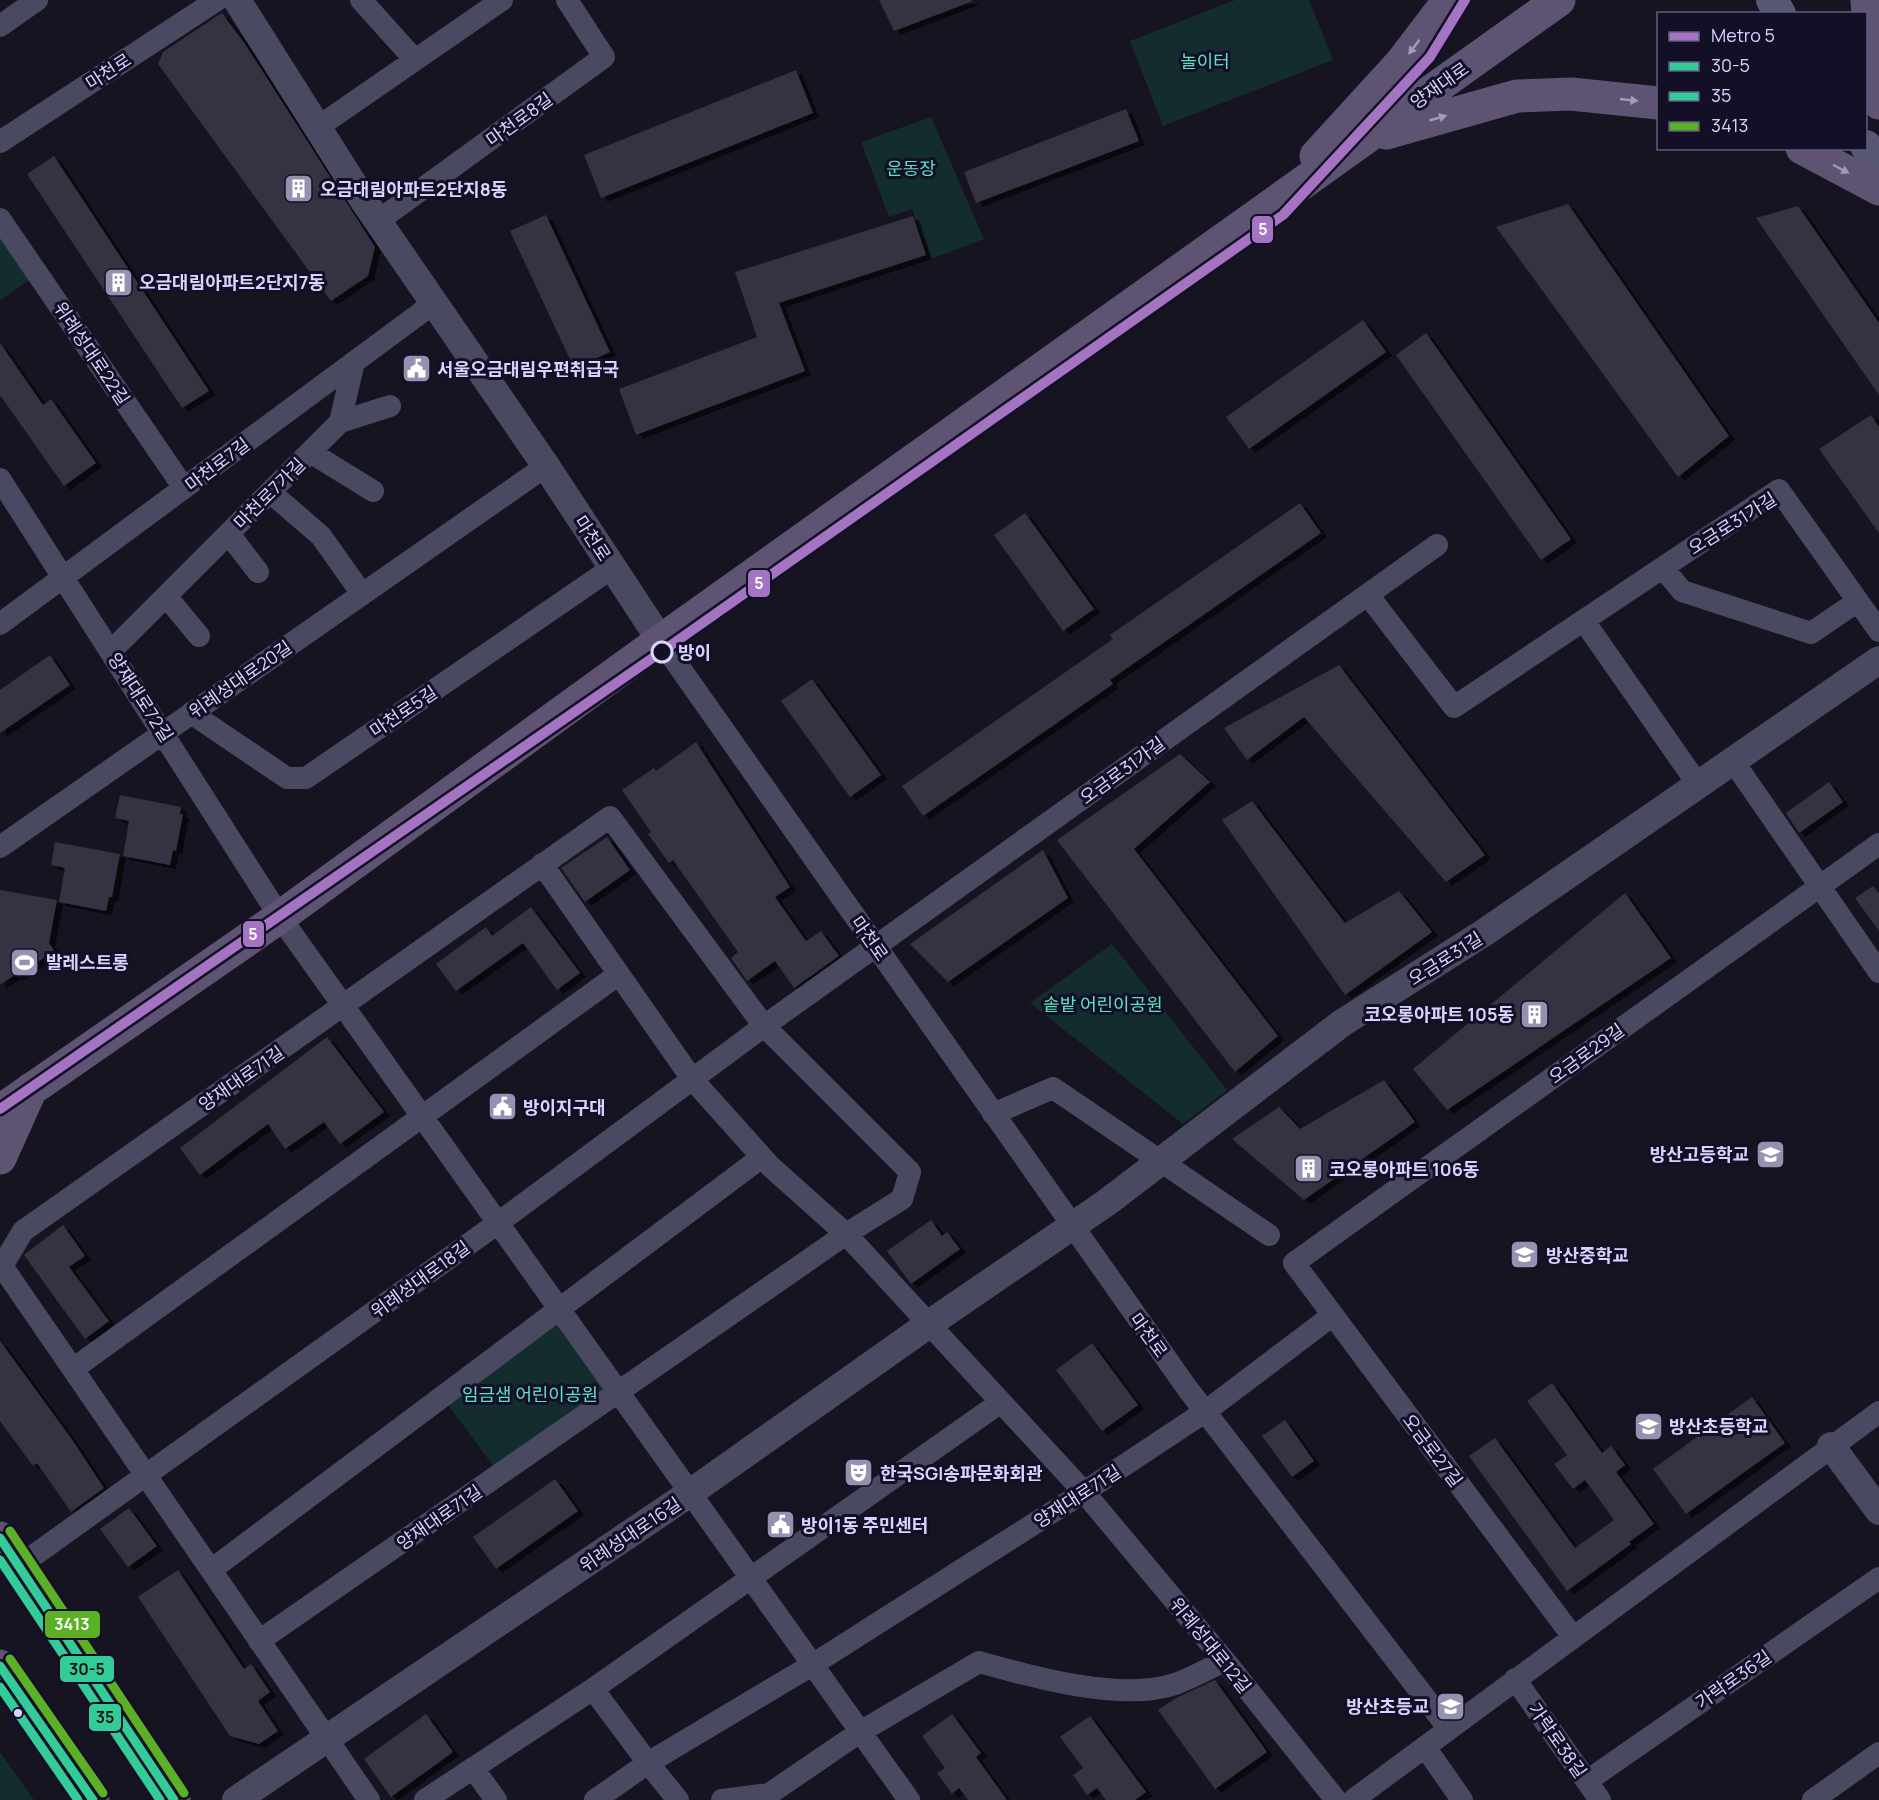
<svg xmlns="http://www.w3.org/2000/svg" width="1879" height="1800" font-family="Manrope,'Noto Sans KR',sans-serif">
<style>
.park{fill:#132c2d}
.building{fill:#343243;filter:url(#shadow)}
.lines{fill:none;stroke-linecap:round;stroke-linejoin:round}
.minor{stroke:#4a4962;stroke-width:22}
.tertiary{stroke:#4a4962;stroke-width:28}
.secondary{stroke:#575674;stroke-width:32}
.primary{stroke:#5e5373;stroke-width:33}
.bus-1-casing{stroke:#130f26;stroke-width:14}
.bus-2-casing{stroke:#130f26;stroke-width:14}
.bus-3-casing{stroke:#130f26;stroke-width:14}
.bus-1{stroke:#3c9;stroke-width:9}
.bus-2{stroke:#3c9;stroke-width:9}
.bus-3{stroke:#5bb025;stroke-width:9}
.metro-1-casing{stroke:#130f26;stroke-width:15}
.metro-1{stroke:#a474c2;stroke-width:10}
.oneway{fill:#a29ac0}
.stop-dot{fill:#130f26;stroke:#d9d4ff;stroke-width:3}
.bus-dot{fill:#d9d4ff;stroke:#130f26;stroke-width:2}
.labels{text-anchor:middle;dominant-baseline:central;stroke-width:6;stroke-linejoin:round;paint-order:stroke}
.park-label{font-size:18px;fill:#5fe0c0;stroke:#130f26}
.street-label{font-size:18px;fill:#d9d4ff;stroke:#130f26}
.poi-label{font-size:18px;font-weight:bold;fill:#d9d4ff;stroke:#130f26;text-anchor:start}
.stop-label{font-size:18px;font-weight:bold;fill:#d9d4ff;stroke:#130f26;text-anchor:start}
.line-badge{stroke:#130f26;stroke-width:2}
.badge-label{font-size:16px;text-anchor:middle;font-weight:bold;fill:#fff}
.pale-badge-label{font-size:16px;text-anchor:middle;font-weight:bold;fill:#111}
</style>
<defs>
<filter id="shadow"><feDropShadow dx="6" dy="4" stdDeviation="0" flood-color="#0009"/></filter>
</defs>
<rect width="100%" height="100%" fill="#161421"/>
<path class="park" d="M 1235,0 L 1309,0 L 1333,60 L 1163,126 L 1130,41 Z
M 931,117 L 984,239 L 931,259 L 912,209 L 889,217 L 861,142 Z
M 0,219 L 38,274 L 0,300 Z
M 1112,944 L 1227,1090 L 1183,1124 L 1030,1003 Z
M 563,1317 L 613,1386 L 497,1471 L 446,1402 Z
M 0,1752 L 34,1800 L 0,1800 Z"/>
<path class="building" d="M 879,0 L 972,0 L 973,1 L 894,31 Z
M 222,13 L 245,44 L 375,247 L 368,276 L 331,301 L 158,64 L 163,52 Z
M 796,70 L 813,113 L 601,198 L 584,155 Z
M 1126,109 L 1139,141 L 976,203 L 964,172 Z
M 54,156 L 209,391 L 182,408 L 27,174 Z
M 1568,204 L 1729,436 L 1678,477 L 1496,227 Z
M 1798,206 L 1879,323 L 1879,395 L 1756,218 Z
M 546,215 L 610,352 L 574,368 L 510,231 Z
M 913,216 L 926,255 L 779,303 L 805,371 L 636,435 L 619,389 L 757,337 L 735,272 Z
M 1363,320 L 1386,352 L 1249,449 L 1226,417 Z
M 1426,333 L 1571,539 L 1541,560 L 1396,355 Z
M 0,343 L 43,405 L 51,399 L 96,463 L 64,486 L 0,395 Z
M 1871,415 L 1879,427 L 1879,533 L 1819,449 Z
M 1300,503 L 1321,533 L 1110,680 L 1113,684 L 923,816 L 902,786 L 1113,639 L 1110,635 Z
M 1025,513 L 1094,609 L 1063,631 L 994,535 Z
M 50,655 L 70,685 L 0,733 L 0,690 Z
M 1339,665 L 1485,855 L 1446,882 L 1304,717 L 1247,760 L 1224,728 Z
M 812,679 L 881,775 L 850,797 L 781,701 Z
M 696,742 L 790,887 L 775,897 L 806,941 L 821,931 L 839,956 L 794,988 L 775,961 L 747,981 L 731,958 L 738,952 L 673,860 L 669,863 L 648,834 L 651,832 L 622,790 L 654,768 L 656,771 Z
M 1180,754 L 1210,782 L 1134,849 L 1278,1036 L 1235,1072 L 1057,840 Z
M 1829,782 L 1843,802 L 1799,833 L 1786,813 Z
M 120,795 L 181,807 L 180,814 L 183,814 L 176,851 L 173,850 L 170,865 L 123,856 L 129,821 L 115,818 Z
M 1252,801 L 1345,923 L 1399,891 L 1432,932 L 1345,995 L 1222,820 Z
M 607,837 L 630,870 L 585,902 L 561,868 Z
M 55,842 L 120,854 L 112,897 L 109,897 L 106,911 L 59,902 L 65,868 L 51,865 Z
M 1043,850 L 1068,898 L 948,982 L 910,944 Z
M 1873,886 L 1879,893 L 1879,931 L 1855,898 Z
M 0,890 L 57,900 L 49,943 L 54,950 L 18,977 L 16,974 L 0,985 Z
M 1625,893 L 1671,958 L 1447,1110 L 1413,1069 Z
M 531,907 L 580,973 L 557,990 L 523,943 L 456,991 L 436,964 L 486,927 L 492,936 Z
M 327,1037 L 384,1112 L 340,1144 L 324,1122 L 285,1149 L 268,1124 L 200,1175 L 180,1148 Z
M 1384,1080 L 1415,1122 L 1304,1200 L 1232,1139 L 1279,1107 L 1300,1129 Z
M 931,1220 L 942,1236 L 947,1232 L 960,1249 L 911,1284 L 887,1251 Z
M 63,1225 L 85,1256 L 69,1267 L 109,1321 L 85,1339 L 24,1255 Z
M 0,1341 L 71,1438 L 104,1488 L 71,1512 L 37,1463 L 33,1466 L 0,1421 Z
M 1092,1343 L 1138,1405 L 1102,1431 L 1056,1370 Z
M 1552,1383 L 1602,1453 L 1611,1446 L 1625,1465 L 1616,1472 L 1654,1524 L 1629,1542 L 1631,1544 L 1567,1591 L 1469,1456 L 1495,1438 L 1575,1548 L 1614,1520 L 1585,1480 L 1573,1489 L 1554,1464 L 1567,1455 L 1527,1401 Z
M 1752,1397 L 1785,1443 L 1686,1514 L 1653,1469 Z
M 1285,1420 L 1314,1461 L 1292,1477 L 1262,1436 Z
M 555,1479 L 578,1511 L 496,1569 L 473,1537 Z
M 129,1508 L 157,1546 L 128,1567 L 100,1529 Z
M 178,1570 L 244,1669 L 251,1664 L 270,1692 L 258,1701 L 278,1731 L 259,1744 L 230,1736 L 138,1597 Z
M 1215,1680 L 1267,1752 L 1215,1789 L 1158,1710 L 1176,1698 Z
M 426,1714 L 453,1752 L 391,1797 L 364,1759 Z
M 952,1714 L 981,1753 L 976,1757 L 1007,1800 L 968,1800 L 959,1788 L 952,1794 L 937,1773 L 945,1768 L 922,1736 Z
M 1090,1716 L 1146,1792 L 1135,1800 L 1106,1800 L 1097,1788 L 1087,1795 L 1073,1775 L 1083,1768 L 1060,1737 Z"/>
<g class="lines">
<path class="minor" d="M 361,0 L 415,60
M 0,26 L 37,0
M 318,127 L 502,0
M 0,142 L 217,0
M 0,219 L 184,488
M 378,221 L 604,57 L 567,0
M 340,422 L 390,406
M 310,452 L 373,491
M 0,479 L 280,917 L 909,1800
M 270,492 L 321,536 L 362,594
M 229,534 L 258,572
M 1663,568 L 1682,591 L 1811,633 L 1858,601
M 1368,595 L 1454,707 L 1779,490 L 1879,631
M 166,596 L 199,636
M 1584,621 L 1699,786
M 0,624 L 434,303
M 661,641 L 1187,1388 L 1449,1729
M 111,651 L 340,422 L 354,362
M 191,713 L 287,778 L 306,778 L 612,568
M 1733,761 L 1879,972
M 0,847 L 546,466
M 542,864 L 692,1079 L 770,1166 L 846,1234 L 1084,1492 L 1225,1661 L 1336,1800
M 993,1114 L 1053,1088 L 1269,1235
M 73,1369 L 619,974
M 19,1566 L 498,1223 L 764,1026 L 1437,545
M 211,1570 L 762,1157
M 1573,1637 L 1294,1263 L 1879,844
M 259,1641 L 846,1234 L 902,1199 L 910,1172 L 764,1026 L 610,817 L 23,1231 L 2,1266 L 369,1800
M 1515,1679 L 1600,1800
M 593,1689 L 1001,1402
M 1425,1747 L 1462,1800
M 473,1768 L 496,1800
M 1587,1781 L 1879,1578
M 425,1800 L 593,1689 L 648,1763 L 678,1800
M 595,1800 L 648,1763 L 812,1665 L 1084,1492 L 1206,1411 L 1333,1315
M 722,1800 L 769,1794 L 860,1732 L 979,1662 C 1032,1677 1122,1702 1175,1684 C 1192,1678 1209,1668 1225,1661
M 1353,1800 L 1879,1412
M 1813,1800 L 1879,1753"/>
<path class="tertiary" d="M 237,0 L 364,201 L 546,466 L 661,641
M 1831,1446 L 1879,1511
M 236,1800 L 690,1493 L 929,1324 L 1106,1203 L 1342,1023 L 1485,932 L 1879,660"/>
<path class="secondary" d="M 1772,0 L 1780,14
M 1866,146 L 1879,167"/>
<path class="primary" d="M 1867,0 L 1871,71 L 1879,103
M 1386,133 L 1517,96 L 1571,94 L 1658,103
M 1802,148 L 1879,189
M 1316,156 L 1401,63 L 1449,0
M 0,1111 L 280,917 L 642,654 L 1559,0
M 0,1158 L 31,1089
M 0,1538 L 174,1800
M 0,1666 L 93,1800"/>
<defs>
<path id="bus-1" d="M 0,1538 L 174,1800
M 0,1666 L 93,1800"/>
<path id="bus-2" d="M 0,1560 L 160,1800
M 0,1687 L 78,1800"/>
<path id="bus-3" d="M 10,1531 L 184,1793
M 10,1659 L 103,1793"/>
</defs>
<use href="#bus-1" class="bus-1-casing"/>
<use href="#bus-2" class="bus-2-casing"/>
<use href="#bus-3" class="bus-3-casing"/>
<use href="#bus-1" class="bus-1"/>
<use href="#bus-2" class="bus-2"/>
<use href="#bus-3" class="bus-3"/>
<defs>
<path id="metro-1" d="M 0,1109 L 664,650 L 1283,215 L 1430,57 L 1465,0"/>
</defs>
<use href="#metro-1" class="metro-1-casing"/>
<use href="#metro-1" class="metro-1"/>
</g>
<defs><path id="oneway-solid" d="M-6-.8H1V-3.2L6.5 0L1 3.2V.8H-6Z" transform="scale(1.5)"/></defs>
<g class="oneway">
<use href="#oneway-solid" transform="translate(1414 47) rotate(127)"/>
<use href="#oneway-solid" transform="translate(1629 100) rotate(6)"/>
<use href="#oneway-solid" transform="translate(1438 118) rotate(-16)"/>
<use href="#oneway-solid" transform="translate(1841 169) rotate(28)"/>
</g>
<defs>
<symbol id="building-square" viewBox="-11 -11 22 22"><rect x="-9" y="-9" width="18" height="18" rx="4" fill="#9591b1" stroke="#130f26"/><path d="M-4-6H4V6H1V3H-1V6H-4ZM-2.5-4.3h1.7v1.8h-1.7ZM.8-4.3h1.7v1.8H.8ZM-2.5-1h1.7V.8h-1.7ZM.8-1h1.7V.8H.8Z" fill="#fff"/></symbol>
<symbol id="civic-square" viewBox="-11 -11 22 22"><rect x="-9" y="-9" width="18" height="18" rx="4" fill="#9591b1" stroke="#130f26"/><path d="M-.6-6.5H3V-4.5H.6V-3L4-1V1h2V6H-6V1h2V-1L-.6-3ZM-1.2 2.5V6h2.4V2.5Z" fill="#fff"/></symbol>
<symbol id="stadium-square" viewBox="-11 -11 22 22"><rect x="-9" y="-9" width="18" height="18" rx="4" fill="#9591b1" stroke="#130f26"/><path d="M0-5a6.5 5 0 1 0 0 10a6.5 5 0 1 0 0-10ZM-3.5-1.8h7v3.6h-7Z" fill="#fff"/></symbol>
<symbol id="school-square" viewBox="-11 -11 22 22"><rect x="-9" y="-9" width="18" height="18" rx="4" fill="#9591b1" stroke="#130f26"/><path d="M0-5L7-2L0 1L-7-2ZM-4 1L0 2.5L4 1V4Q0 6-4 4Z" fill="#fff"/></symbol>
<symbol id="theatre-square" viewBox="-11 -11 22 22"><rect x="-9" y="-9" width="18" height="18" rx="4" fill="#9591b1" stroke="#130f26"/><path d="M-5-5.5Q0-4 5-5.5V0Q5 5 0 6Q-5 5-5 0ZM-3.3-2.5H-1v1.5H-3.3ZM1-2.5H3.3v1.5H1ZM-2.8 1Q0 5.5 2.8 1Z" fill="#fff"/></symbol>
</defs>
<g fill-rule="evenodd">
<use href="#building-square" x="282" y="172" width="33" height="33"/>
<use href="#building-square" x="102" y="266" width="33" height="33"/>
<use href="#civic-square" x="400" y="352" width="33" height="33"/>
<use href="#stadium-square" x="8" y="946" width="33" height="33"/>
<use href="#building-square" x="1518" y="998" width="33" height="33"/>
<use href="#civic-square" x="486" y="1090" width="33" height="33"/>
<use href="#school-square" x="1754" y="1138" width="33" height="33"/>
<use href="#building-square" x="1292" y="1152" width="33" height="33"/>
<use href="#school-square" x="1508" y="1238" width="33" height="33"/>
<use href="#school-square" x="1632" y="1410" width="33" height="33"/>
<use href="#theatre-square" x="842" y="1456" width="33" height="33"/>
<use href="#civic-square" x="764" y="1508" width="33" height="33"/>
<use href="#school-square" x="1434" y="1690" width="33" height="33"/>
</g>
<circle class="stop-dot" cx="662" cy="652" r="10"/>
<circle class="bus-dot" cx="18" cy="1713" r="5"/>
<g class="labels">
<g class="park-label">
<text x="1205" y="61">놀이터</text>
<text x="911" y="168">운동장</text>
<text x="1103" y="1004">솥밭 어린이공원</text>
<text x="530" y="1394">임금샘 어린이공원</text>
</g>
<g class="street-label">
<text transform="translate(108 71) rotate(-33)">마천로</text>
<text transform="translate(1439 85) rotate(-35)">양재대로</text>
<text transform="translate(519 119) rotate(-36)">마천로8길</text>
<text transform="translate(92 353) rotate(56)">위례성대로22길</text>
<text transform="translate(217 464) rotate(-37)">마천로7길</text>
<text transform="translate(269 493) rotate(-45)">마천로7가길</text>
<text transform="translate(1732 523) rotate(-32)">오금로31가길</text>
<text transform="translate(593 538) rotate(57)">마천로</text>
<text transform="translate(240 679) rotate(-35)">위례성대로20길</text>
<text transform="translate(141 697) rotate(57)">양재대로72길</text>
<text transform="translate(403 711) rotate(-34)">마천로5길</text>
<text transform="translate(1122 770) rotate(-36)">오금로31가길</text>
<text transform="translate(870 938) rotate(55)">마천로</text>
<text transform="translate(1445 958) rotate(-32)">오금로31길</text>
<text transform="translate(1586 1053) rotate(-36)">오금로29길</text>
<text transform="translate(241 1078) rotate(-35)">양재대로71길</text>
<text transform="translate(420 1279) rotate(-36)">위례성대로18길</text>
<text transform="translate(1149 1335) rotate(54)">마천로</text>
<text transform="translate(1433 1450) rotate(53)">오금로27길</text>
<text transform="translate(1077 1496) rotate(-33)">양재대로71길</text>
<text transform="translate(439 1517) rotate(-35)">양재대로71길</text>
<text transform="translate(630 1534) rotate(-34)">위례성대로16길</text>
<text transform="translate(1211 1645) rotate(51)">위례성대로12길</text>
<text transform="translate(1733 1679) rotate(-35)">가락로36길</text>
<text transform="translate(1558 1740) rotate(55)">가락로38길</text>
</g>
<g class="poi-label">
<text x="320" y="189">오금대림아파트2단지8동</text>
<text x="139" y="282">오금대림아파트2단지7동</text>
<text x="437" y="369">서울오금대림우편취급국</text>
<text x="46" y="962">발레스트롱</text>
<text x="1514" y="1014" text-anchor="end">코오롱아파트 105동</text>
<text x="523" y="1107">방이지구대</text>
<text x="1749" y="1154" text-anchor="end">방산고등학교</text>
<text x="1329" y="1169">코오롱아파트 106동</text>
<text x="1546" y="1255">방산중학교</text>
<text x="1669" y="1426">방산초등학교</text>
<text x="880" y="1473">한국SGI송파문화회관</text>
<text x="801" y="1525">방이1동 주민센터</text>
<text x="1429" y="1706" text-anchor="end">방산초등교</text>
</g>
<g class="stop-label">
<text x="678" y="652">방이</text>
</g>
</g>
<g class="line-badge">
<rect x="1251" y="215" width="23" height="29" rx="6" fill="#a474c2"/>
<rect x="747" y="569" width="24" height="29" rx="6" fill="#a474c2"/>
<rect x="242" y="920" width="23" height="28" rx="6" fill="#a474c2"/>
<rect x="44" y="1610" width="57" height="29" rx="6" fill="#5bb025"/>
<rect x="59" y="1655" width="56" height="28" rx="6" fill="#3c9"/>
<rect x="88" y="1703" width="34" height="29" rx="6" fill="#3c9"/>
</g>
<g class="badge-label">
<text x="1263" y="235">5</text>
<text x="759" y="589">5</text>
<text x="253" y="940">5</text>
<text x="72" y="1630">3413</text>
</g>
<g class="pale-badge-label">
<text x="87" y="1675">30-5</text>
<text x="105" y="1723">35</text>
</g>
<rect x="1657" y="12" width="210" height="138" fill="#130f26" stroke="#625e7d" stroke-width="1.5"/>
<rect x="1669" y="32" width="30" height="9" fill="#a474c2" stroke="#625e7d" stroke-width="1.5"/>
<text x="1711" y="42" font-size="18" fill="#d9d4ff">Metro 5</text>
<rect x="1669" y="62" width="30" height="9" fill="#33cc99" stroke="#625e7d" stroke-width="1.5"/>
<text x="1711" y="72" font-size="18" fill="#d9d4ff">30-5</text>
<rect x="1669" y="92" width="30" height="9" fill="#33cc99" stroke="#625e7d" stroke-width="1.5"/>
<text x="1711" y="102" font-size="18" fill="#d9d4ff">35</text>
<rect x="1669" y="122" width="30" height="9" fill="#5bb025" stroke="#625e7d" stroke-width="1.5"/>
<text x="1711" y="132" font-size="18" fill="#d9d4ff">3413</text>
</svg>
